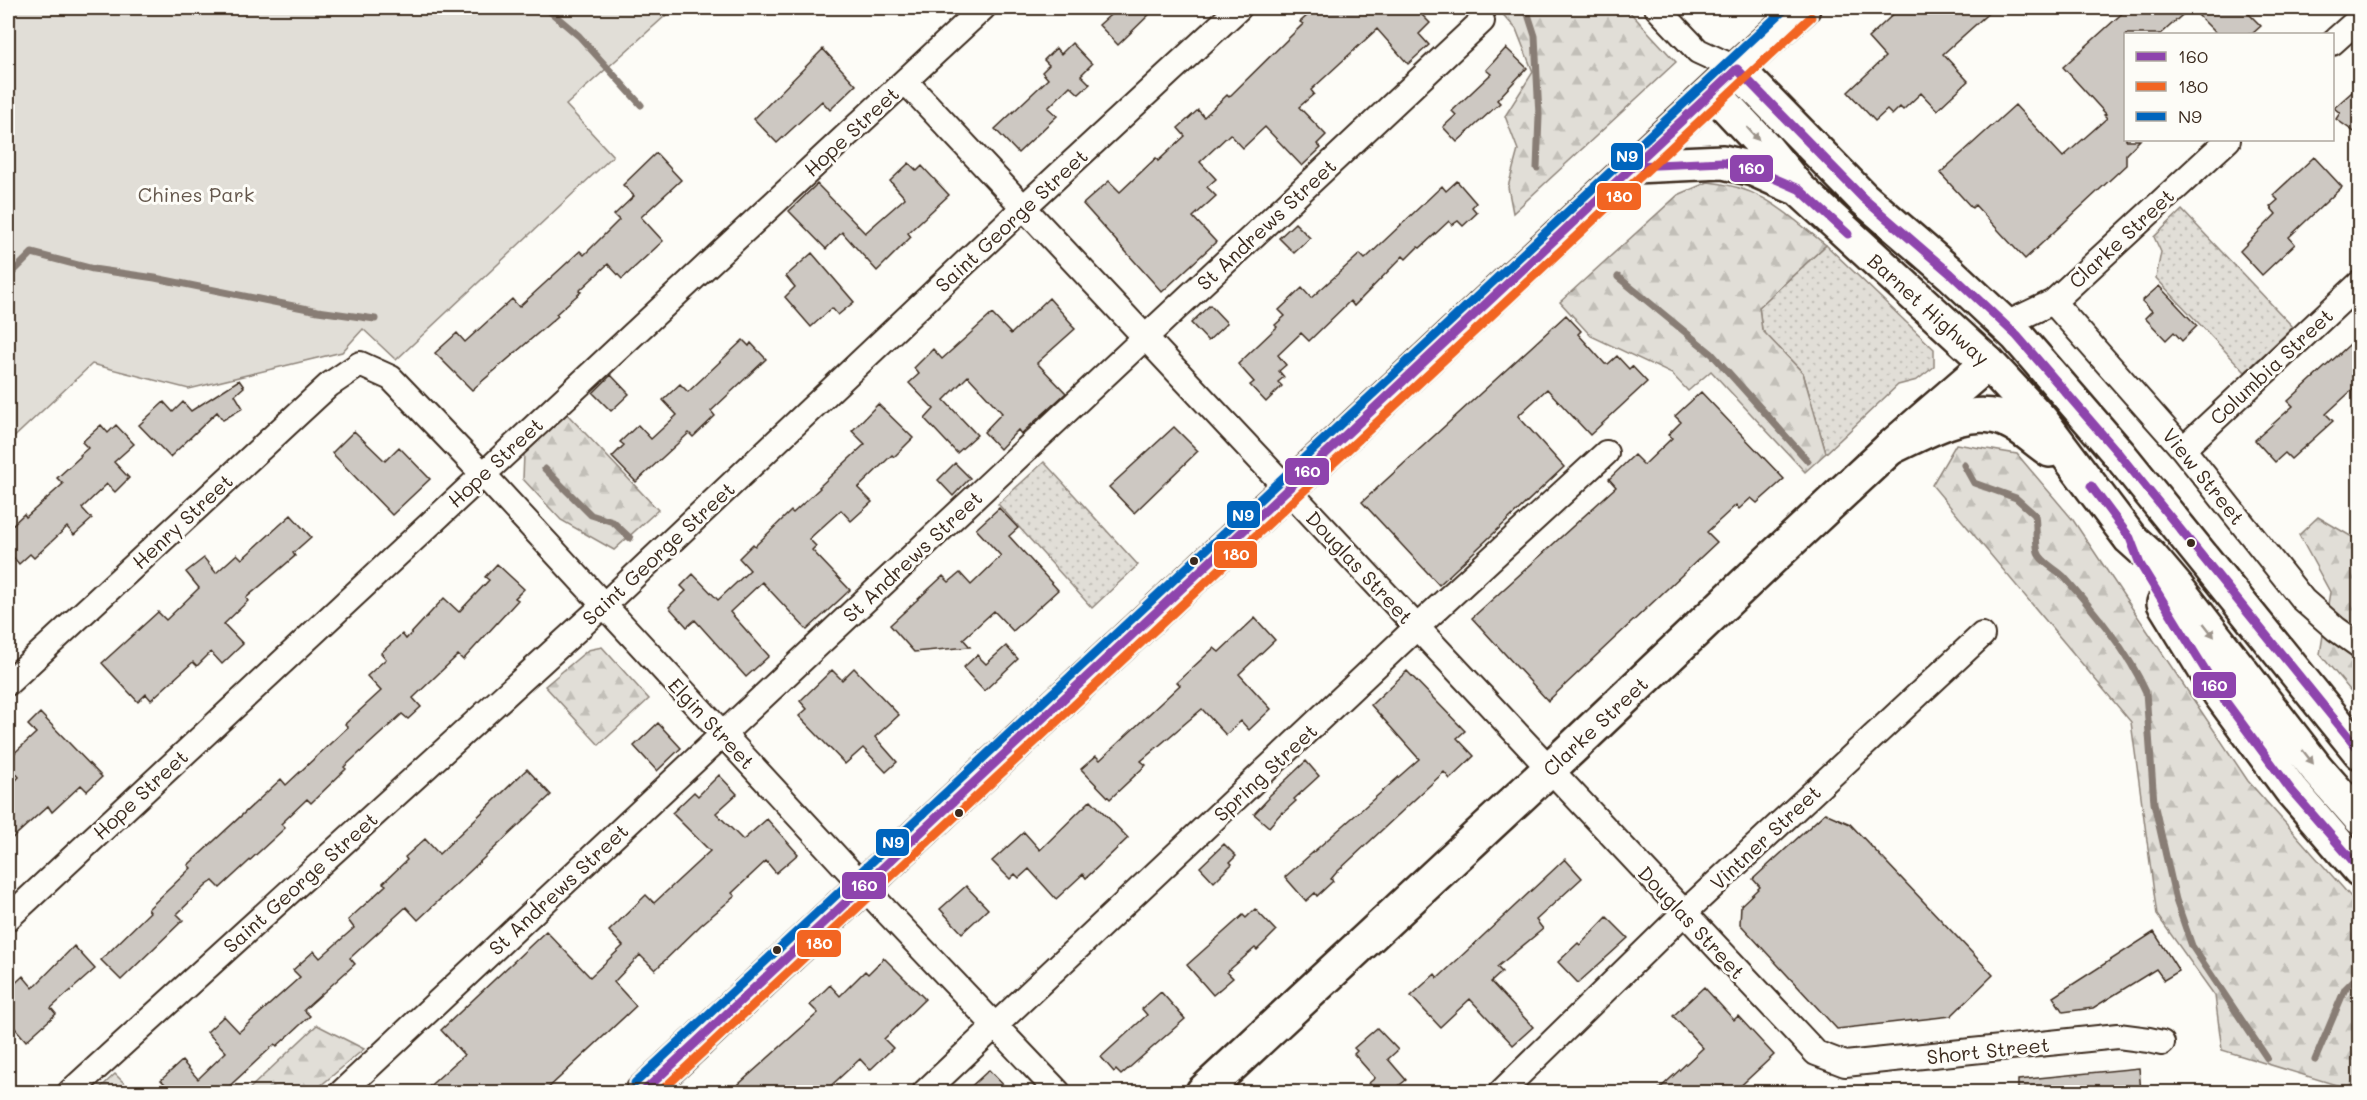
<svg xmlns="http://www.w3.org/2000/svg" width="2367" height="1100" font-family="Mali,sans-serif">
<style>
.grass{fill:url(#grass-dots);stroke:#8e847a;stroke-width:1.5}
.forest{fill:url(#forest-firs);stroke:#8e847a;stroke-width:1.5}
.green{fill:#e1ded7;stroke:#8e847a;stroke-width:1.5}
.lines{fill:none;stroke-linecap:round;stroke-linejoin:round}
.stream{stroke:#887d74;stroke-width:7}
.building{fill:#cdc8c2;stroke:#3b2a1e;stroke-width:1.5}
.street-casing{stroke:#3b2a1e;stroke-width:28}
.secondary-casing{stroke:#3b2a1e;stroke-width:38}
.primary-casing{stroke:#3b2a1e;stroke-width:38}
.street{stroke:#fdfcf7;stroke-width:24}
.secondary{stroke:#fdfcf7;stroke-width:33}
.primary{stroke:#fdfcf7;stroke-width:33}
.bus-1-casing{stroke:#fdfcf7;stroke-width:14}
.bus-2-casing{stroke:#fdfcf7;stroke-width:14}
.bus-3-casing{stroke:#fdfcf7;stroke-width:14}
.bus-1{stroke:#8e44ad;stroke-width:9}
.bus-2{stroke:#f26522;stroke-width:9}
.bus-3{stroke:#0065bd;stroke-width:9}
.oneway{fill:#9c938a}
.bus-dot{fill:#3b2a1e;stroke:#fdfcf7;stroke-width:2}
.labels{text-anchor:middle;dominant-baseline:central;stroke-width:6;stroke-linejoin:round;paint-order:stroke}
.street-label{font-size:20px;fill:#3b2a1e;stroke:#fdfcf7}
.park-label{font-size:20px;fill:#64574c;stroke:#fdfcf7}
.line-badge{stroke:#fdfcf7;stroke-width:2}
.badge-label{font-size:16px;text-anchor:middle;font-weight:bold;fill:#fff}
</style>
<defs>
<pattern id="grass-dots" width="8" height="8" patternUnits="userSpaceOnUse" patternTransform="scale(1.5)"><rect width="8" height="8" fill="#e1ded7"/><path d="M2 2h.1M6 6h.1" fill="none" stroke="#c2bfb8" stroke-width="1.8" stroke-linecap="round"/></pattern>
<pattern id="forest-firs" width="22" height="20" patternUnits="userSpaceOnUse" patternTransform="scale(1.5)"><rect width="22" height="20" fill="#e1ded7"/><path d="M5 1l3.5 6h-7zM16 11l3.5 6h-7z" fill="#c2bfb8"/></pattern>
</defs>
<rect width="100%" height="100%" fill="#fdfcf7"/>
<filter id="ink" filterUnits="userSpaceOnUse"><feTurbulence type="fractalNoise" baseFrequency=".0167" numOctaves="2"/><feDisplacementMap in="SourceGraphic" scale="12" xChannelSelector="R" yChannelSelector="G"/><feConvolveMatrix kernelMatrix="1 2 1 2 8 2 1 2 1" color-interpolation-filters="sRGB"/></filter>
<g filter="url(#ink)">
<path class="grass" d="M 2182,210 L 2293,327 L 2245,372 L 2156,278 L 2161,252 L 2154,237 Z
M 1826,245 L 1934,349 L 1934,367 L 1917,380 L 1898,385 L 1826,453 L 1803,373 L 1762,330 L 1759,307 Z
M 1044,462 L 1138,565 L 1092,608 L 998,504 Z"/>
<path class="forest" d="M 1497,8 L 1626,8 L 1676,62 L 1513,213 L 1508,187 L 1518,150 L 1505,116 L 1533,72 L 1516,29 Z
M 1708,182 C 1763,187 1785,213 1826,245 L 1759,307 L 1762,330 L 1803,373 L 1826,453 L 1805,472 L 1711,371 L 1688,391 L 1672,374 L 1591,336 L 1560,302 L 1678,195 Z
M 567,414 L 658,510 L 614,550 L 561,520 L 523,479 L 524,454 Z
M 1956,444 L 2017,454 L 2073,520 L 2248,781 L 2359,906 L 2359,1092 L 2222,1050 L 2215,996 L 2157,915 L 2131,722 L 1932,485 Z
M 2318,517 L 2359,541 L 2359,701 L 2320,654 L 2330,592 L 2299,535 Z
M 602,647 L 649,699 L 599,745 L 545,686 L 588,650 Z
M 317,1025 L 364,1049 L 313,1092 L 246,1092 Z
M 115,1074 L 133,1092 L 95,1092 L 96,1092 Z"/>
<path class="green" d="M 8,8 L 674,8 L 566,105 L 613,156 L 396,360 L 363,329 L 342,352 L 189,389 L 92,364 L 8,443 Z"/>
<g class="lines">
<path class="stream" d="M 546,8 L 579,36 L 641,105
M 1526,8 L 1535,36 L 1539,116 L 1537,168
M 8,277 L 32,253 L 93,269 L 155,278 L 318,311 L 375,319
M 1618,277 L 1712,354 L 1808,461
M 1964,465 L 1974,483 L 2016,498 L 2035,515 C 2037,527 2035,541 2038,552 C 2041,563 2057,569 2065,578 C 2094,611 2128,651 2146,692 L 2154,803 L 2176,900 L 2192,946 L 2267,1058
M 545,469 L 591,515 L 613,522 L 630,538
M 2315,1060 L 2345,989 L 2360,974"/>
</g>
<path class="building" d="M 1118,8 L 1156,8 L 1118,45 L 1099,25 Z
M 1316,8 L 1415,8 L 1430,23 L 1419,34 L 1429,45 L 1408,64 L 1377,29 L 1311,90 L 1314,94 L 1299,107 L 1326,135 L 1317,144 L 1321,148 L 1302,166 L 1265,127 L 1243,148 L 1230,134 L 1200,162 L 1216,179 L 1207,187 L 1216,196 L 1193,217 L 1216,242 L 1162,292 L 1083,204 L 1109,181 L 1120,192 L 1156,158 L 1158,161 L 1185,136 L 1178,128 L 1198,110 L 1204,117 L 1227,95 L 1229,97 L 1303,24 L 1300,22 Z
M 1900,8 L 1994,8 L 1943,54 L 1968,81 L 1937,110 L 1921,93 L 1903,110 L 1900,107 L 1892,115 L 1887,110 L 1875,121 L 1848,92 L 1885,57 L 1868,38 Z
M 2128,8 L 2190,8 L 2161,34 L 2126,34 L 2126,140 L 2140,140 L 2126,154 L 2126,165 L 2025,259 L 1975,205 L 1972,208 L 1940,173 L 2015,105 L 2063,157 L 2107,118 L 2104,115 L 2106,114 L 2063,67 Z
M 2191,8 L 2243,8 L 2261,26 L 2252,34 L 2217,34 Z
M 1072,43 L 1092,64 L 1081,75 L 1090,84 L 1079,94 L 1070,86 L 1048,108 L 1057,116 L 1018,153 L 995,129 L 1048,79 L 1042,72 L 1049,65 L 1044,60 L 1056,48 L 1061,54 Z
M 1506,48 L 1527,68 L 1497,100 L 1500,103 L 1457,142 L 1443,127 L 1456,115 L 1452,111 L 1491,74 L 1486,70 Z
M 823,49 L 856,85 L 830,110 L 822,101 L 777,143 L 754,119 Z
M 2360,85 L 2360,136 L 2336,119 L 2340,113 L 2334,108 Z
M 656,153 L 681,180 L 641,217 L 663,241 L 622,279 L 608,264 L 579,291 L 581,292 L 556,314 L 558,316 L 472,390 L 435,353 L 457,333 L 465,342 L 512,299 L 519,307 L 580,251 L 584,255 L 619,220 L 614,215 L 634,196 L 623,185 Z
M 2314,157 L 2342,187 L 2289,237 L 2295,244 L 2262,275 L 2240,251 L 2276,214 L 2270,207 L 2278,200 L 2273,195 Z
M 909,163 L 917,171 L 922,166 L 949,195 L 908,233 L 911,237 L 877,271 L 842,232 L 826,249 L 789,211 L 817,184 L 865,233 L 905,198 L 890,181 Z
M 1457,181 L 1476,203 L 1472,207 L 1477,213 L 1463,226 L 1458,221 L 1452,225 L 1449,221 L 1420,248 L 1418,247 L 1406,259 L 1403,256 L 1354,306 L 1350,301 L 1309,341 L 1301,333 L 1278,355 L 1286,365 L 1279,371 L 1284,377 L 1278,382 L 1282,386 L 1266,402 L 1250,385 L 1254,382 L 1238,364 L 1277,327 L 1275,325 L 1285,316 L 1279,310 L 1302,288 L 1311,298 L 1360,254 L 1365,259 L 1442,186 L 1446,191 Z
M 1295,223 L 1310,238 L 1294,253 L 1279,238 Z
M 812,253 L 854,302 L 838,315 L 832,308 L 811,327 L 785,297 L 795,287 L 786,276 Z
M 2159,286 L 2197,326 L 2182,341 L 2174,332 L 2166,340 L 2145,318 L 2152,311 L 2142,301 Z
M 1049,298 L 1072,324 L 1071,325 L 1075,329 L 1037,363 L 1066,393 L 1021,434 L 1018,430 L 1000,449 L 984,432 L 1002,413 L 968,376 L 944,400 L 977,435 L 957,453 L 925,419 L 934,409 L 909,383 L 919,374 L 914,368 L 933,349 L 942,359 L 992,314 L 1011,334 Z
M 1210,305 L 1227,323 L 1208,341 L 1191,323 Z
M 1566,315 L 1581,331 L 1578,334 L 1605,364 L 1608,364 L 1617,356 L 1629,369 L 1632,366 L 1647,382 L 1590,435 L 1547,389 L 1518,416 L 1564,467 L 1439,585 L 1362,502 Z
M 2360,335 L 2360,383 L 2326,414 L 2333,421 L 2291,459 L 2285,453 L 2275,462 L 2255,440 L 2293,406 L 2288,401 Z
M 743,340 L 749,346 L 751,343 L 766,359 L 711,411 L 715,416 L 693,437 L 689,433 L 636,482 L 612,457 L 624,445 L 620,442 L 638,425 L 651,439 L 677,415 L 663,400 L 680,384 L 688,392 Z
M 611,375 L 629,394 L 611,411 L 593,393 Z
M 239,380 L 244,387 L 235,395 L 243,408 L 223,420 L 217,412 L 170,457 L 139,425 L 164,402 L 173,412 L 183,402 L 191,411 Z
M 1701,392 L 1784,479 L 1757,503 L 1751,498 L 1739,509 L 1736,505 L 1707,532 L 1717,542 L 1548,701 L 1472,618 L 1616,487 L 1609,479 L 1634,455 L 1644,465 L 1672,438 L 1668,435 L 1681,422 L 1675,416 Z
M 878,404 L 913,438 L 894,457 L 892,455 L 858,488 L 872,502 L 851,521 L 841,510 L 809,539 L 816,546 L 812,550 L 850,590 L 807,630 L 762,582 L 730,612 L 769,656 L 746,677 L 695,620 L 687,627 L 669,607 L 686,591 L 681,586 L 693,574 L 718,600 L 750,570 L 739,558 L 753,544 L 755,546 L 791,511 L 793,513 L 820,488 L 819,487 L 865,444 L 852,431 Z
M 101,425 L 108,433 L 116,425 L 134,444 L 114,462 L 129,478 L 115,492 L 107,484 L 82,508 L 92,519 L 74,535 L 67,527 L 34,558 L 30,554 L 19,564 L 8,551 L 8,529 L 24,514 L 26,517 L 63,484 L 57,478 L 81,456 L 80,455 L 88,448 L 82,442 Z
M 1174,427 L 1198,451 L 1134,513 L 1109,487 Z
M 354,431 L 385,461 L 399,447 L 430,479 L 392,515 L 332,453 Z
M 955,463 L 970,478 L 953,496 L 938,480 Z
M 999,508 L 1018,528 L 1009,536 L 1058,590 L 1013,631 L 994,611 L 963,639 L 970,647 L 914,652 L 890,625 L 943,576 L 949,582 L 960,573 L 971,585 L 1001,556 L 976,529 Z
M 291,515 L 311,537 L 293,553 L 295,556 L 246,598 L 248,601 L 224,624 L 243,644 L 222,664 L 211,652 L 197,666 L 193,662 L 151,700 L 146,694 L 138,702 L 102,663 L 158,612 L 166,620 L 199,588 L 186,572 L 204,558 L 216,573 L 237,554 L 242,559 Z
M 497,564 L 524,589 L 515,598 L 518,600 L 463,660 L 458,655 L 413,698 L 421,707 L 408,719 L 402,714 L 344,767 L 346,769 L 311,803 L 307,799 L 281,824 L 285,828 L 220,888 L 213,881 L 207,885 L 177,914 L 183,920 L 121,980 L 101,960 L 150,912 L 148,909 L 191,868 L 188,865 L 281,779 L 286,785 L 348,727 L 345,724 L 381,691 L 367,676 L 386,659 L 381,653 L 402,634 L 406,639 L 444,598 L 459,612 L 489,580 L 485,577 Z
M 1255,618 L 1275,640 L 1239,674 L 1271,709 L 1249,730 L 1241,721 L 1226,735 L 1202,709 L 1141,761 L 1146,765 L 1110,799 L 1081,769 L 1096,756 L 1100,760 L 1180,685 L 1177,682 L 1214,648 L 1219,652 Z
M 1006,646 L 1018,659 L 984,691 L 963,668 L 977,655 L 986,664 Z
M 854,668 L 899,715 L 875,737 L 897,762 L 886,772 L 863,748 L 845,764 L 799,716 L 807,709 L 800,701 L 832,670 L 842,680 Z
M 1407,671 L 1465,731 L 1457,738 L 1474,756 L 1450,779 L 1444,772 L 1337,872 L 1331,879 L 1333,881 L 1317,896 L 1315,893 L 1306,901 L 1285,877 L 1419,759 L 1371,705 Z
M 40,713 L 102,777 L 87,791 L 81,785 L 52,812 L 48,806 L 8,842 L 8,788 L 19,777 L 8,764 L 8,759 L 36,733 L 28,725 Z
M 658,723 L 681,748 L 657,771 L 634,746 Z
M 1306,761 L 1319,776 L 1294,799 L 1296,801 L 1283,813 L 1282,812 L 1269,827 L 1254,814 L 1269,798 L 1268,797 Z
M 527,769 L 551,795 L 418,920 L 406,907 L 350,958 L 355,964 L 304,1010 L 310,1016 L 277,1046 L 275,1044 L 223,1092 L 173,1092 L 161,1080 L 182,1061 L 198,1079 L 226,1052 L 207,1032 L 224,1016 L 239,1032 L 300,977 L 293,970 L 314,951 L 320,958 L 354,928 L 348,920 L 386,885 L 383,883 L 407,860 L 405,857 L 425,839 L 439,854 Z
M 719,775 L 737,794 L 716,813 L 743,840 L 767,819 L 798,854 L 776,873 L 766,861 L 732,893 L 735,896 L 701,925 L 655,970 L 640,955 L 614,982 L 636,1006 L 544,1092 L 423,1092 L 464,1055 L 441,1030 L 546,931 L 590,977 L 623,946 L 609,931 L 646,895 L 654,903 L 710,851 L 672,813 L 694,792 L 698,796 Z
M 1091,800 L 1128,838 L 1086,878 L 1083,874 L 1056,899 L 1029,869 L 1019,878 L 1015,874 L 1010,879 L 992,861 L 1024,832 L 1040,850 Z
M 1825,813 L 1850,824 L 1993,975 L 1951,1016 L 1837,1029 L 1740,924 L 1741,905 L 1760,887 L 1753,879 Z
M 1224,844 L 1236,856 L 1230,862 L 1232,864 L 1214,882 L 1200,867 Z
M 1565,859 L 1582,878 L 1536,920 L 1543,929 L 1497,967 L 1502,972 L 1491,982 L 1533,1027 L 1513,1045 L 1470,999 L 1440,1027 L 1411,996 L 1435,974 L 1438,978 Z
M 966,886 L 988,909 L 962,933 L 940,909 Z
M 1255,909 L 1276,931 L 1257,950 L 1255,948 L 1227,972 L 1233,978 L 1213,995 L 1187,965 L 1243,915 L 1246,918 Z
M 1607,917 L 1628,938 L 1578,983 L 1558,962 L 1578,943 L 1580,945 Z
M 2154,932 L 2179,971 L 2164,980 L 2156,969 L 2093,1008 L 2063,1012 L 2053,997 Z
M 74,946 L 95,969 L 51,1008 L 56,1014 L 26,1041 L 8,1020 L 8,990 L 23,976 L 33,988 Z
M 884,958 L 925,999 L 884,1039 L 893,1048 L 870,1070 L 860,1059 L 824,1092 L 730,1092 L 818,1013 L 810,1005 L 830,985 L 840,996 L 865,971 L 868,974 Z
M 1704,987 L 1734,1020 L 1738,1016 L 1774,1055 L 1734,1092 L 1656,1092 L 1703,1048 L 1673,1016 Z
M 1161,992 L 1185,1019 L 1121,1075 L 1116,1070 L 1114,1072 L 1101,1057 L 1147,1015 L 1142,1009 Z
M 1377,1028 L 1398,1050 L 1388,1059 L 1406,1080 L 1391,1092 L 1377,1092 L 1369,1083 L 1375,1078 L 1354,1054 L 1357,1051 L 1354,1048 Z
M 2139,1068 L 2141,1092 L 2018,1092 L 2018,1080 Z
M 989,1070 L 1010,1092 L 965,1092 Z"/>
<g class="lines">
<defs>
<path id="street" d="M 1657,8 L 1698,51 L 1737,69
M 2332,43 L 2360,18
M 905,81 L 1816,1053 L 1845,1064 L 2118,1036 L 2149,1040 L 2162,1043
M 2053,302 L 2183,449 L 2303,600 L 2336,629 L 2360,646
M 2006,324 L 2053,302 L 2228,140
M 2183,449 L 2360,283
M 8,683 L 329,385 L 360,364 L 391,378 L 482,473 L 886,911 L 1058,1092
M 8,918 L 983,8
M 70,1092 L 604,605 L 1023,208 L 1239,8
M 342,1092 L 1482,21
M 925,1092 L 1417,627 L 1606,453
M 1501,1092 L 1684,913 L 1982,635"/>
<path id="secondary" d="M 1737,69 L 1803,8
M 1203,1092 L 1571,749 L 1770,560 L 1890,448 L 1988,363"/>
<path id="primary" d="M 1713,92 L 1763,145 L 1799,189 L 1988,363 L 2041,420 L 2130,538 L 2150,556 L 2178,589 L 2317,769 L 2360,818
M 1634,166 L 1723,162 L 1753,169 L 1794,187
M 1890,448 C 1925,432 1970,403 2008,421 C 2024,428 2036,441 2050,450
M 2164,603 L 2220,694 L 2291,790 L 2360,870
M 643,1092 L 1737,69 L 1863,198 L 1951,274 L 2017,336 L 2119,454 L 2360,752"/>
</defs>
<use href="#street" class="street-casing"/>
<use href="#secondary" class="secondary-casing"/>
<use href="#primary" class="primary-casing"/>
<use href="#street" class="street"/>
<use href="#secondary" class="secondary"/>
<use href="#primary" class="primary"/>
<defs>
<path id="bus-1" d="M 1634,166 L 1723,162 L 1753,169 L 1799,189 L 1848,234
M 2091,486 L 2130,538 L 2140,564 L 2220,694 L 2291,790 L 2360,869
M 643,1092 L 1737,69 L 1863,198 L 1951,274 L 2017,336 L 2119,454 L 2360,751"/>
<path id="bus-2" d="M 660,1092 L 1811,17"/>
<path id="bus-3" d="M 635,1083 L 1786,8"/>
</defs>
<use href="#bus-1" class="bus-1-casing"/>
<use href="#bus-2" class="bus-2-casing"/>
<use href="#bus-3" class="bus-3-casing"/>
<use href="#bus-1" class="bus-1"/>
<use href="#bus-2" class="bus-2"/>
<use href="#bus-3" class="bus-3"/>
</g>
<defs><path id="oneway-solid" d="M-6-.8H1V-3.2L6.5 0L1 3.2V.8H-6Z" transform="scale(1.5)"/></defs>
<g class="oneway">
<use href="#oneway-solid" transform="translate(1753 134) rotate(48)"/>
<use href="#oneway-solid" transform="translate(2209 630) rotate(52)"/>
<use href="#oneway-solid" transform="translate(2308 757) rotate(52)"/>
</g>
</g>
<g class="bus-dot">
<circle cx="2191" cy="543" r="5"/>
<circle cx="1194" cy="561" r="5"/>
<circle cx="959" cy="813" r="5"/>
<circle cx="777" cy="950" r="5"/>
</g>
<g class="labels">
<g class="street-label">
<text transform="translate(851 131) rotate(-43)">Hope Street</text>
<text transform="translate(1011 220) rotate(-43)">Saint George Street</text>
<text transform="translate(1266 224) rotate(-43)">St Andrews Street</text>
<text transform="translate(2121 238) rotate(-43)">Clarke Street</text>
<text transform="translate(1929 309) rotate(42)">Barnet Highway</text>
<text transform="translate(2271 366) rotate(-43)">Columbia Street</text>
<text transform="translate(495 462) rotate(-43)">Hope Street</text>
<text transform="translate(2204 476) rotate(51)">View Street</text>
<text transform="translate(182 521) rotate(-43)">Henry Street</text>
<text transform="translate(658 553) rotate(-43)">Saint George Street</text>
<text transform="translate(912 556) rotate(-43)">St Andrews Street</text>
<text transform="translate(1360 567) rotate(47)">Douglas Street</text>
<text transform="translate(712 723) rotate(47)">Elgin Street</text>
<text transform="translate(1595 726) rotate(-43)">Clarke Street</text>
<text transform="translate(1265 772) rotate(-43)">Spring Street</text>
<text transform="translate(140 794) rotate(-43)">Hope Street</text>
<text transform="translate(1765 837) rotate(-43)">Vintner Street</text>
<text transform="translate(300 882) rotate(-42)">Saint George Street</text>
<text transform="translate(558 889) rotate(-43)">St Andrews Street</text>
<text transform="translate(1692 922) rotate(47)">Douglas Street</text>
<text transform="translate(1988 1050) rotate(-6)">Short Street</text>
</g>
<g class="park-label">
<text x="196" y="194">Chines Park</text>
</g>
</g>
<g class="line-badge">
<rect x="1610" y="142" width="34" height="29" rx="6" fill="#0065bd"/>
<rect x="1729" y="154" width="45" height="29" rx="6" fill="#8e44ad"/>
<rect x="1596" y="182" width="46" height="29" rx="6" fill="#f26522"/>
<rect x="1284" y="457" width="46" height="29" rx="6" fill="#8e44ad"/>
<rect x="1226" y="500" width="35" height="29" rx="6" fill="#0065bd"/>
<rect x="1213" y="540" width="45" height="29" rx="6" fill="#f26522"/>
<rect x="2192" y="671" width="45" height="28" rx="6" fill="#8e44ad"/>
<rect x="875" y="828" width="35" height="29" rx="6" fill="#0065bd"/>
<rect x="841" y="871" width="46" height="29" rx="6" fill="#8e44ad"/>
<rect x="796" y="929" width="46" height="29" rx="6" fill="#f26522"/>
</g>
<g class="badge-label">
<text x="1627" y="162">N9</text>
<text x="1751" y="174">160</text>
<text x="1619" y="202">180</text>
<text x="1307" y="477">160</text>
<text x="1243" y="521">N9</text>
<text x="1236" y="560">180</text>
<text x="2214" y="691">160</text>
<text x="893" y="848">N9</text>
<text x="864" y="891">160</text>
<text x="819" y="949">180</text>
</g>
<rect width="2367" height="1100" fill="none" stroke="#fdfcf7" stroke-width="30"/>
<rect x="15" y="15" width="2337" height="1070" fill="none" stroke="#3b2a1e" stroke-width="2" filter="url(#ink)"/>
<rect x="2124" y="33" width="210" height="108" fill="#fdfcf7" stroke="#afa8a0" stroke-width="1.5"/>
<rect x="2136" y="52" width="30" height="9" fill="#8e44ad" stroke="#afa8a0" stroke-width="1.5"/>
<text x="2178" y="63" font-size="18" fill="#3b2a1e">160</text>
<rect x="2136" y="82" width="30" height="9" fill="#f26522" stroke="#afa8a0" stroke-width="1.5"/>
<text x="2178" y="93" font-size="18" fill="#3b2a1e">180</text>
<rect x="2136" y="112" width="30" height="9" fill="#0065bd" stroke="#afa8a0" stroke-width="1.5"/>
<text x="2178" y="123" font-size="18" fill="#3b2a1e">N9</text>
</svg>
